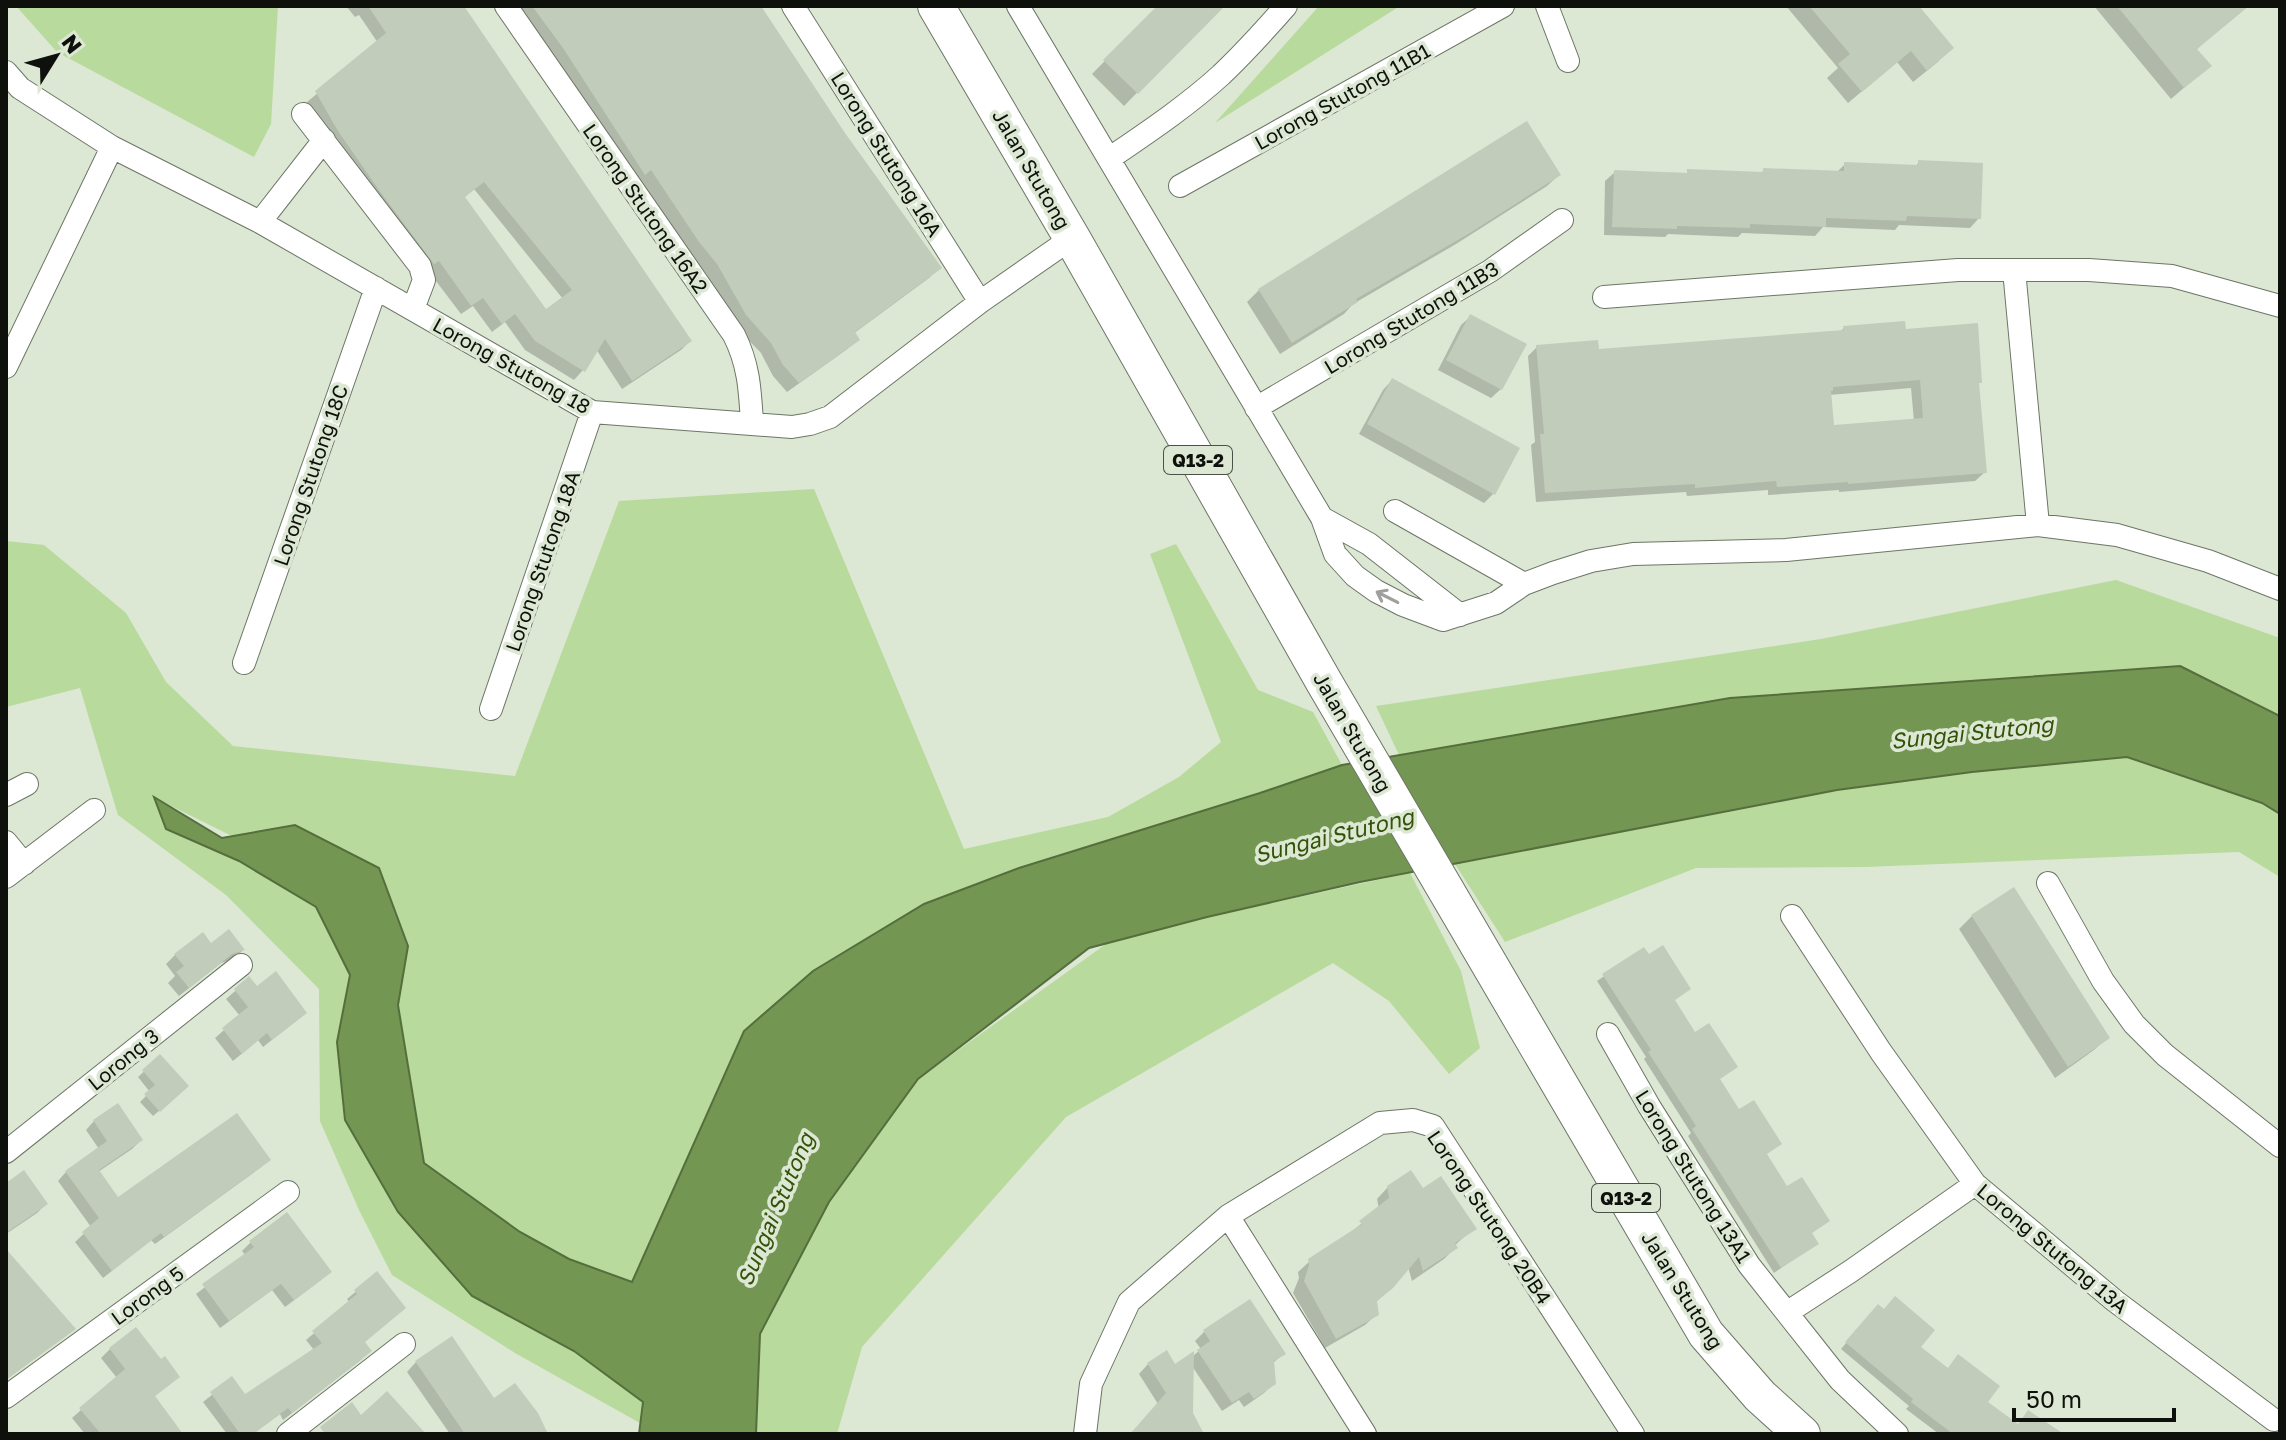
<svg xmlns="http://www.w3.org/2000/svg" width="2286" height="1440" font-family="'Golos Text',sans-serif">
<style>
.green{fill:#b8da9c}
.water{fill:#739653;stroke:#556e3d;stroke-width:2}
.shadow{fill:#0003;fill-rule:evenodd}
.building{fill:#c2ccba;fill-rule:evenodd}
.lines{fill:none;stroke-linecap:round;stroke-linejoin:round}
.minor-casing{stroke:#6d7665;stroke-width:24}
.primary-casing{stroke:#6d7665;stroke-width:38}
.minor{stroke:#fff;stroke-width:22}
.primary{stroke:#fff;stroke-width:36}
.oneway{stroke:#9fa09d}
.labels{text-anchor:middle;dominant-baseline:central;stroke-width:7;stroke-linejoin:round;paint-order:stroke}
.shield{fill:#dce7d4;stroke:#4c5147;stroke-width:2}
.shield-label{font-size:18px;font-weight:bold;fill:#0e110b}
.street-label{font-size:20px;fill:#0e110b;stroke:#dce7d4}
.water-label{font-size:22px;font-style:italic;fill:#335308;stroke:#dce7d4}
</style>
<rect width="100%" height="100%" fill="#dce7d4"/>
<path class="green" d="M 16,6 L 278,6 L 271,124 L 254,157 L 57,52 Z
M 1319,6 L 1400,6 L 1215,123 Z
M 814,489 L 964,849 L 1108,817 L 1179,777 L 1221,742 L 1150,554 L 1176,544 L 1258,690 L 1313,712 L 1342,765 L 1260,793 L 1019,868 L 924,904 L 813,971 L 744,1031 L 632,1282 L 569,1259 L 520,1232 L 424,1163 L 398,1005 L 408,946 L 295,825 L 232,836 L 155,798 L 166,829 L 239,861 L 315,907 L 350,975 L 337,1042 L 345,1120 L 574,1351 L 643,1402 L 640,1423 L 515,1353 L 392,1275 L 359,1210 L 320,1121 L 319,989 L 226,895 L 118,815 L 80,688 L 6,707 L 6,541 L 44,545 L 126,613 L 166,682 L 233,746 L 515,776 L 619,501 Z
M 2116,580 L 2280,638 L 2280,716 L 2180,666 L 1730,698 L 1399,755 L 1376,706 L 1821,639 Z
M 2127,757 L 2262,803 L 2280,814 L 2280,877 L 2239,852 L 1865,867 L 1696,868 L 1505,942 L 1455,864 L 1837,790 L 1972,772 Z
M 1410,873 L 1461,971 L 1480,1048 L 1449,1074 L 1389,1001 L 1333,963 L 1066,1117 L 862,1347 L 837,1434 L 756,1434 L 760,1334 L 829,1202 L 918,1079 L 1106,944 L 1207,917 Z"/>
<path class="water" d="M 2180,666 L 2280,716 L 2280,814 L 2262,803 L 2127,757 L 1972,772 L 1837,790 L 1360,882 L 1207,917 L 1089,948 L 918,1079 L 829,1202 L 760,1334 L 756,1434 L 639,1434 L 643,1402 L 574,1351 L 472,1296 L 398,1212 L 345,1120 L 337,1042 L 350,975 L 316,907 L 239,861 L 166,829 L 154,797 L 222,838 L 295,825 L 379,868 L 408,946 L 398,1005 L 424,1163 L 520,1232 L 569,1259 L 632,1282 L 744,1031 L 813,971 L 924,904 L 1019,868 L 1260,793 L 1342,765 L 1730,698 Z"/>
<path class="shadow" d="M 346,6 L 461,6 L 690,341 L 681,350 L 622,389 L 596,349 L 583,370 L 574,380 L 525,350 L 505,322 L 492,332 L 473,306 L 461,314 L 329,140 L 307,102 L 378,43 L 359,15 L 355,17 ZM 474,189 L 563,299 L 546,312 L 463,198 Z
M 516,6 L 758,6 L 843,134 L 939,268 L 929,278 L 853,334 L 857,340 L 846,350 L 787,392 L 773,376 L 761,353 L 735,326 L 707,275 L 688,253 Z
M 1159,6 L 1222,6 L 1124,106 L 1092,74 Z
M 1786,6 L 1916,6 L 1939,61 L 1913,82 L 1897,62 L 1848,103 L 1827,78 L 1838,68 Z
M 2094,6 L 2242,6 L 2196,50 L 2209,66 L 2171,99 Z
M 1919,162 L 1979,218 L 1970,228 L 1899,225 L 1895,230 L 1823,227 L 1815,236 L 1742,233 L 1738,237 L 1668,234 L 1665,237 L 1604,235 L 1605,181 L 1615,172 L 1760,174 L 1764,170 L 1836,173 L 1845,164 L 1915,167 Z
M 1559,175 L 1547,186 L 1456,244 L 1353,304 L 1344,314 L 1280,354 L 1247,302 L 1259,290 Z
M 1471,316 L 1501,389 L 1491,398 L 1438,370 L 1461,325 Z
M 1844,328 L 1980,382 L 1977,385 L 1985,472 L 1975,481 L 1839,492 L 1839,490 L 1768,495 L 1768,490 L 1687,496 L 1686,492 L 1536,502 L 1531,445 L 1535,442 L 1528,356 L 1537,347 L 1597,351 L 1840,332 ZM 1911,388 L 1914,421 L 1832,427 L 1829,395 Z
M 1392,380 L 1493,494 L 1484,503 L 1359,434 L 1383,390 Z
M 2013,890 L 2107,1038 L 2094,1050 L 2055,1078 L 1959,929 L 1972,916 Z
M 211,945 L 243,950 L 234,959 L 221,963 L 179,996 L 168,983 L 175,976 L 166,964 L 175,955 Z
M 1643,950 L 1817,1243 L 1774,1273 L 1688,1136 L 1691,1133 L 1644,1059 L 1646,1057 L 1597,981 Z
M 249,979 L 296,1021 L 263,1047 L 258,1040 L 233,1061 L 215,1038 L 240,1016 L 226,999 Z
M 160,1057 L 181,1092 L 153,1116 L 140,1102 L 150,1092 L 138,1077 Z
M 94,1121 L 141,1140 L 132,1149 L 98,1172 L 118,1200 L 269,1160 L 260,1168 L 155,1244 L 151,1240 L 103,1278 L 75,1242 L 91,1227 L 58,1181 L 66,1172 L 99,1149 L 86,1130 Z
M 6,1185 L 46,1204 L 37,1213 L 6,1234 Z
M 1388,1187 L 1423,1191 L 1474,1228 L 1454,1246 L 1455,1248 L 1444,1259 L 1412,1281 L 1408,1267 L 1392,1287 L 1375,1303 L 1377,1314 L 1365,1325 L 1325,1348 L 1293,1293 L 1299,1278 L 1298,1272 L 1310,1261 L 1350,1233 L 1379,1209 L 1377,1199 Z
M 286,1215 L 321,1280 L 285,1307 L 272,1290 L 220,1328 L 196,1294 L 246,1256 L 242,1251 L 250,1243 Z
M 377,1274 L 363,1342 L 362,1359 L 283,1420 L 280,1414 L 253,1434 L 227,1434 L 203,1402 L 232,1379 L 245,1397 L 314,1350 L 306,1340 L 350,1303 L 347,1299 Z
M 1250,1302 L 1283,1354 L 1272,1364 L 1274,1383 L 1264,1393 L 1244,1407 L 1239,1400 L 1222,1411 L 1192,1366 L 1191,1413 L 1202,1434 L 1131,1434 L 1158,1404 L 1139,1374 L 1148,1364 L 1175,1366 L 1192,1357 L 1201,1349 L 1195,1341 L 1204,1332 Z
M 1872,1312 L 2017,1426 L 2060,1434 L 1939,1434 L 1906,1409 L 1909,1406 L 1841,1349 Z
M 110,1349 L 169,1385 L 153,1397 L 180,1434 L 85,1434 L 72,1418 L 117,1378 L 101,1358 Z
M 416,1362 L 494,1401 L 536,1434 L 450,1434 L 407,1372 Z"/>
<path class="building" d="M 368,6 L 464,6 L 692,341 L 632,381 L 605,339 L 585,372 L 535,341 L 515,314 L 502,324 L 483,298 L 471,306 L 439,261 L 434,264 L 381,193 L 338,131 L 315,91 L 386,33 ZM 484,182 L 572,290 L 546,309 L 465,197 Z
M 532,6 L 761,6 L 845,133 L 942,268 L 855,332 L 860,340 L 799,383 L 783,365 L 771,343 L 746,315 L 717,264 L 699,242 L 651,170 L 645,175 L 563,48 Z
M 1157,6 L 1225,6 L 1138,94 L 1103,60 Z
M 1809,6 L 1919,6 L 1954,48 L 1927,71 L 1911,51 L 1862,92 L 1838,64 L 1850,54 Z
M 2117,6 L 2249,6 L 2197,49 L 2212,66 L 2184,88 Z
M 1527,121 L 1561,175 L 1470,233 L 1356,299 L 1358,302 L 1292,343 L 1258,289 Z
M 1918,160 L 1983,163 L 1981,219 L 1907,216 L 1906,221 L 1826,218 L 1826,227 L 1750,224 L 1750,228 L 1677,226 L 1677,229 L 1612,227 L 1614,170 L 1687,173 L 1687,169 L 1763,172 L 1763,168 L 1844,171 L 1844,162 L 1918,165 Z
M 1470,314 L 1527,344 L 1502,390 L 1446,360 Z
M 1905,321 L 1906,329 L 1978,323 L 1982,383 L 1979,383 L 1987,473 L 1848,484 L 1848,482 L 1777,487 L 1776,481 L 1695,488 L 1695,484 L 1545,493 L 1540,434 L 1544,434 L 1536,345 L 1598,340 L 1599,349 L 1844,330 L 1843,326 ZM 1920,380 L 1923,418 L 1834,425 L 1831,391 L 1833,391 L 1833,387 Z
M 1392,378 L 1520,448 L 1495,495 L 1367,424 Z
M 2014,887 L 2110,1038 L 2068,1067 L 1971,915 Z
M 229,929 L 245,950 L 232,954 L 189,988 L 176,972 L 184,966 L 174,954 L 203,932 L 211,943 Z
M 1663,945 L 1691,989 L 1675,1000 L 1695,1032 L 1709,1023 L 1738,1067 L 1720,1079 L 1739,1109 L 1754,1100 L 1782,1144 L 1767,1154 L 1787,1186 L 1802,1177 L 1830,1221 L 1812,1233 L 1819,1244 L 1781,1268 L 1692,1129 L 1696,1126 L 1648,1052 L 1651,1050 L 1602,974 L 1644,947 L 1649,954 Z
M 276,971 L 307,1013 L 272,1040 L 267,1033 L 242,1054 L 222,1028 L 248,1007 L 234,989 L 249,976 L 257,986 Z
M 160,1054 L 189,1086 L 160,1112 L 144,1094 L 155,1085 L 142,1070 Z
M 118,1103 L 143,1140 L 99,1170 L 118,1197 L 237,1113 L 271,1160 L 164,1237 L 161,1233 L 112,1271 L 82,1232 L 99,1218 L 65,1171 L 107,1141 L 93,1120 Z
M 24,1170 L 48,1204 L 6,1233 L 6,1183 Z
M 1411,1170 L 1423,1188 L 1441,1176 L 1477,1229 L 1455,1243 L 1458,1248 L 1423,1271 L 1419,1257 L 1393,1288 L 1377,1301 L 1379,1315 L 1336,1339 L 1304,1281 L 1309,1265 L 1308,1259 L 1362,1224 L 1359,1221 L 1389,1198 L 1387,1186 Z
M 287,1212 L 332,1272 L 294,1300 L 281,1284 L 229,1321 L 202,1284 L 254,1247 L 249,1241 Z
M 6,1249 L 76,1329 L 6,1380 Z
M 377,1271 L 406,1308 L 365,1342 L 372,1351 L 292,1413 L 288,1408 L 253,1434 L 240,1434 L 210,1392 L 232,1376 L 245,1394 L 322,1343 L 312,1331 L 357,1294 L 354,1290 Z
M 1895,1296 L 1935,1330 L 1921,1347 L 1948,1368 L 1958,1354 L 2000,1386 L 1988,1402 L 2018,1424 L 2028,1410 L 2064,1434 L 1953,1434 L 1911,1402 L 1913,1399 L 1845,1342 L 1878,1304 L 1884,1309 Z
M 1250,1299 L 1286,1354 L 1274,1361 L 1276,1384 L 1254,1399 L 1249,1392 L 1232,1403 L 1197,1350 L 1210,1341 L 1203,1330 Z
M 136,1327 L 161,1359 L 165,1356 L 180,1377 L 155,1396 L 183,1434 L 101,1434 L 79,1408 L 125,1369 L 109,1348 Z
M 452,1336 L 494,1398 L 515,1383 L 538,1413 L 548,1434 L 465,1434 L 415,1361 Z
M 1167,1350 L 1175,1364 L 1194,1351 L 1193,1413 L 1204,1434 L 1130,1434 L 1166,1393 L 1147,1363 Z
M 387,1391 L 426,1434 L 325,1434 L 320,1427 L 352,1402 L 361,1415 Z"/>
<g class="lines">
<defs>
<path id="minor" d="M 506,6 L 734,335 C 749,365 750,390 752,423
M 793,6 L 980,302
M 1018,6 L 1322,518 L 1335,554 L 1355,576 L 1376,591 L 1403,605 L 1443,620 L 1496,603 L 1524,584 L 1553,573 L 1591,561 L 1633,554 L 1786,550 L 2038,525 L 2117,535 L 2208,561 L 2280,589
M 1547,6 L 1568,61
M 6,72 L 20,88 L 112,147 L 260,222 L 592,412 L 792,427 L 810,424 L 830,417 L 980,302 L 1072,238
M 303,114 L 420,266 L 424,280 L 413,309
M 1110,158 C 1148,132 1187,106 1221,75 C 1244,53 1265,30 1286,6
M 1180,186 L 1503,6
M 260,222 L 324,140
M 2014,270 L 2038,525
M 1604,297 L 1958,270 L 2089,270 L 2172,276 L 2280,306
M 6,367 L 112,147
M 1256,408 L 1490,271 L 1562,220
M 1395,511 L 1524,584
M 1322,518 L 1369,544 L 1460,615
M 244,663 L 376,288
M 491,709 L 592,412
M 6,795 L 27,784
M 6,842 L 24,864
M 6,877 L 94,810
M 2048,883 L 2103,981 L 2134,1024 L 2165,1055 L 2280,1146
M 1792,916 L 1881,1052 L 1975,1184 L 2115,1301 L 2274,1420
M 1608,1034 L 1649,1106 L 1749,1265 L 1840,1380 L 1897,1434
M 6,1152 L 241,965
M 1228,1216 L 1365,1434
M 1788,1312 L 1851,1271 L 1975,1184
M 6,1397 L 288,1192
M 288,1434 L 404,1344
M 1085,1434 L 1091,1384 L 1129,1302 L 1228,1216 L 1380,1123 L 1413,1120 L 1433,1126 L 1633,1434"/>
<path id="primary" d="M 936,6 L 1072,238 L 1324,682 L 1706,1334 L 1760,1396 L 1802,1434"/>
</defs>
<use href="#minor" class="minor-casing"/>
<use href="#primary" class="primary-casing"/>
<use href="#minor" class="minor"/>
<use href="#primary" class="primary"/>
</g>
<defs><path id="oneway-shaft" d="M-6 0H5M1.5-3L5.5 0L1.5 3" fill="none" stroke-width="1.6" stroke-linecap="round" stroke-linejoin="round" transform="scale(2)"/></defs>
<use class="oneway" href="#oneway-shaft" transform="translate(1387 597) rotate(-153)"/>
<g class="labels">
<g class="shield">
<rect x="1164" y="446" width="68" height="28" rx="6"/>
<rect x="1592" y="1184" width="68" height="28" rx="6"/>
</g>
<g class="shield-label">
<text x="1198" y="460">Q13-2</text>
<text x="1626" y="1198">Q13-2</text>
</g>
<g class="street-label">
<text transform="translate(1342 96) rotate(-29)">Lorong Stutong 11B1</text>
<text transform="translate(887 154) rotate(58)">Lorong Stutong 16A</text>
<text transform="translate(1032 169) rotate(60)">Jalan Stutong</text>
<text transform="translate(646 208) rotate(55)">Lorong Stutong 16A2</text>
<text transform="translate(1411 317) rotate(-31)">Lorong Stutong 11B3</text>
<text transform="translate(512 365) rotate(29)">Lorong Stutong 18</text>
<text transform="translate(310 475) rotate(-71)">Lorong Stutong 18C</text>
<text transform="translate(542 561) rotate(-71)">Lorong Stutong 18A</text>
<text transform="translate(1353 732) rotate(60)">Jalan Stutong</text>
<text transform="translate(123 1059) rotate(-39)">Lorong 3</text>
<text transform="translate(1694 1176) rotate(58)">Lorong Stutong 13A1</text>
<text transform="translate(1490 1217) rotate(56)">Lorong Stutong 20B4</text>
<text transform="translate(2053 1248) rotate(40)">Lorong Stutong 13A</text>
<text transform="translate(1683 1290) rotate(58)">Jalan Stutong</text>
<text transform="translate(147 1295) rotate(-36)">Lorong 5</text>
</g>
<g class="water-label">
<text transform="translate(1972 732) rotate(-6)">Sungai Stutong</text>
<text transform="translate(1334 835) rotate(-14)">Sungai Stutong</text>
<text transform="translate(775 1209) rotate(-67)">Sungai Stutong</text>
</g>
</g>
<rect width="2286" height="1440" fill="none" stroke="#0e110b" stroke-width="16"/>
<g transform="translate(56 56) rotate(53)" stroke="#dce7d4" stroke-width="6" paint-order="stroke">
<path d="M0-6L14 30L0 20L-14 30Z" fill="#0e110b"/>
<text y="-12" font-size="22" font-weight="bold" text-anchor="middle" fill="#0e110b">N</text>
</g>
<path d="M2014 1408v12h160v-12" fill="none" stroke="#0e110b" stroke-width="4"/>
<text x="2026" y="1408" font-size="24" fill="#0e110b" stroke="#dce7d4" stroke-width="6" paint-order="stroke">50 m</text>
</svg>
